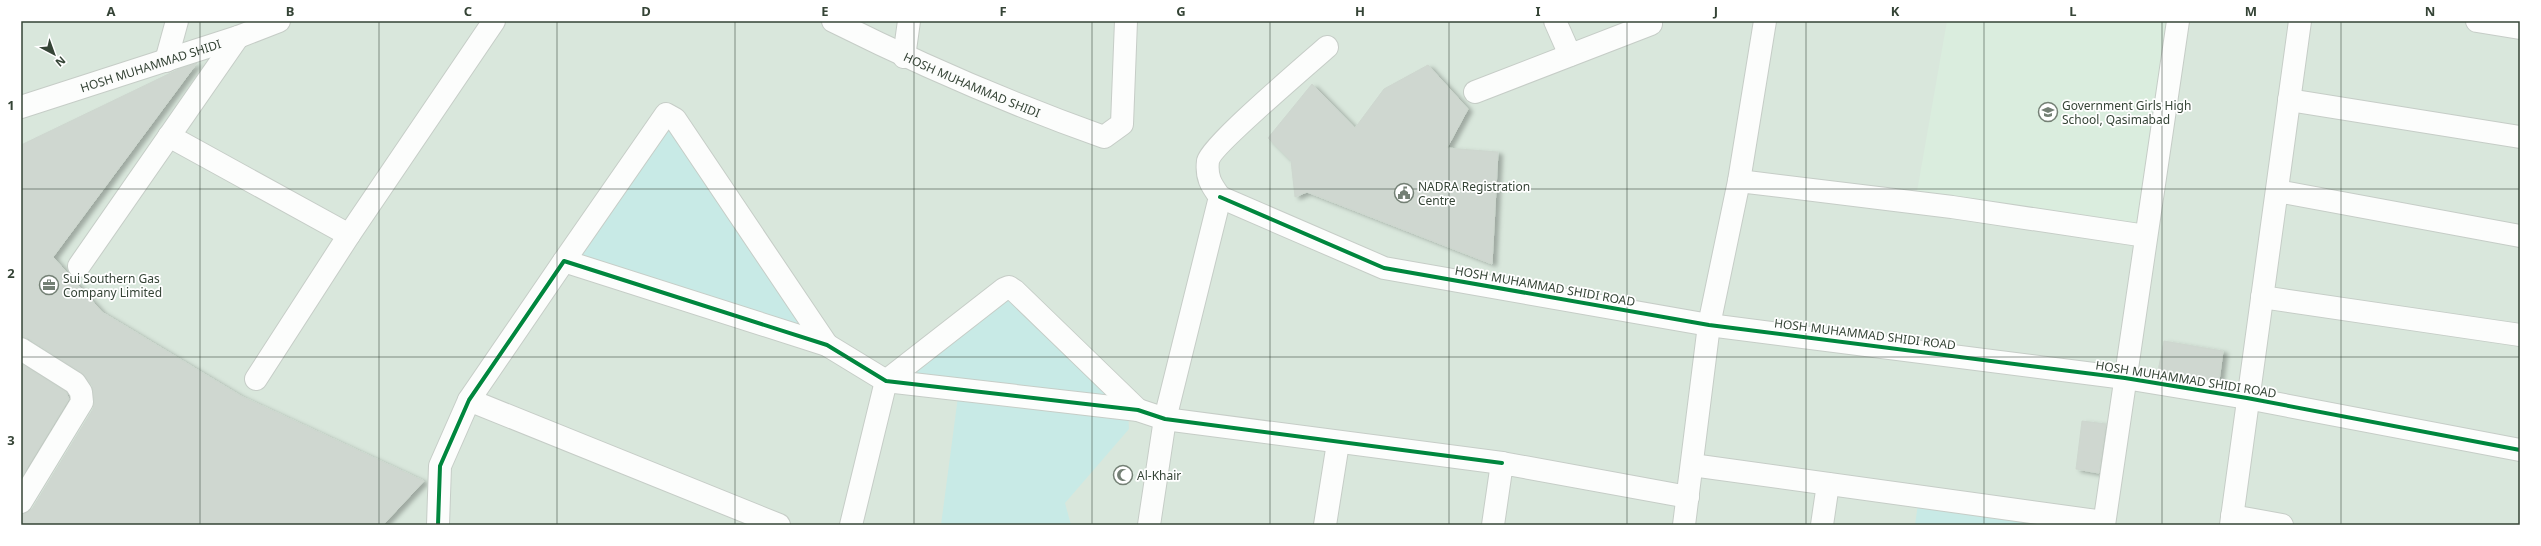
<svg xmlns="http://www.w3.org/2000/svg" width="2541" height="546" font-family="'Noto Sans',sans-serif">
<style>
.residential{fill:#d9e7dc}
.education{fill:#daedde}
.green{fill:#c8eae6}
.building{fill:#cfd7d0;stroke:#ced7cf;filter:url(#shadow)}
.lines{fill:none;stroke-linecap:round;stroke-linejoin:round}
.minor-casing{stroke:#c6cdc7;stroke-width:24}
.minor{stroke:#fcfdfc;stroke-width:22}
.cycleway-casing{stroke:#fff;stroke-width:6}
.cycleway{stroke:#00873e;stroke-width:4}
.grid{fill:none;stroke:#354436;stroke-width:1;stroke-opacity:0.55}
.labels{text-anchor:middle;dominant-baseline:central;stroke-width:3.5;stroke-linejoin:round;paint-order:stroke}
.street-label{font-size:12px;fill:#354436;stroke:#fff}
.poi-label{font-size:12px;fill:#354436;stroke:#fff;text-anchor:start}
.neatline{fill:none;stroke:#354436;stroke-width:1.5}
.grid-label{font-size:13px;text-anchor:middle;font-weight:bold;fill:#354436}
</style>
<defs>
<filter id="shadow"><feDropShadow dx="4.5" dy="2.5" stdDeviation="2" flood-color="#0004"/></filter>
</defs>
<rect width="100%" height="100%" fill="#e8efe9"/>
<path class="residential" d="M 21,21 L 2520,21 L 2520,525 L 21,525 Z"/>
<path class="education" d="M 1947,21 L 2178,21 L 2146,236 L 1915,203 Z"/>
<path class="green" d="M 666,114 L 827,345 L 564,261 Z
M 1004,289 L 1128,409 L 1129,429 L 1065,503 L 1071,525 L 941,525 L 959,389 L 886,381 Z
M 1919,497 L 2104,525 L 1915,525 Z"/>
<path class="building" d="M 197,63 L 53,257 L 102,312 L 241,396 L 424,481 L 383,525 L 21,525 L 21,514 L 32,509 L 93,409 L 94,401 L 92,385 L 82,373 L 28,338 L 21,337 L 21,145 L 179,69 Z
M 1428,65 L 1468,109 L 1447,148 L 1498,152 L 1492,264 L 1307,192 L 1295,197 L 1291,161 L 1268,138 L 1312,84 L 1355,128 L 1384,89 Z
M 2164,341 L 2223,351 L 2219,381 L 2158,371 Z
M 21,364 L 66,392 L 69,399 L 21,478 Z
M 2082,421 L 2106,424 L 2099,473 L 2076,469 Z"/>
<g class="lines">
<defs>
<g id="minor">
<path id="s1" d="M 833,21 C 921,65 1011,104 1104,137 L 1122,124 L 1126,21"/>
<path d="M 1555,21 L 1570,55"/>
<path d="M 2477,21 L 2520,28"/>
<path d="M 904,57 L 909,21"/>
<path d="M 166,61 L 177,21"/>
<path d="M 1475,92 L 1651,24"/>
<path d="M 2289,100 L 2520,137"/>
<path id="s2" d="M 21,107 L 238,37 L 279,21"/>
<path d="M 169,136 L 349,235"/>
<path d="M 1739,181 L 1765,21"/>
<path d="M 2277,191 L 2520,236"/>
<path d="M 1220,197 L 1384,268 L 1709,325 L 2125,378 L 2247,398 L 2520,450"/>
<path d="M 564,261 L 666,114 L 675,119 L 827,345"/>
<path d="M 79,266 L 238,37"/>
<path d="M 2262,297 L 2520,335"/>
<path d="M 21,349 L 75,383 L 81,392 L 82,402 L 21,502"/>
<path d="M 256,379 L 349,235 L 494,21"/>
<path d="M 469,400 L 779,525"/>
<path d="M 1692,465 L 2104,522"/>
<path d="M 2232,516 L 2282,525"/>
<path d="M 438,525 L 440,466 L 469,400 L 564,261 L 827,345 L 886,381 L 1138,410 L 1165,419 L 1502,463"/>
<path d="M 851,525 L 886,381 L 1004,289 L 1009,287 L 1015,291 L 1138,410"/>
<path d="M 1149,525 L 1165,419 L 1220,197 C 1211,185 1206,177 1208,161 C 1211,146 1309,63 1327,47"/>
<path d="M 1325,525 L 1338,443"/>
<path d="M 1493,525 L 1502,463 L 1688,497"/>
<path d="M 1684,525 L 1709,325 L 1739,181 L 1952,207 L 2146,236"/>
<path d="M 1822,525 L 1828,484"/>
<path d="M 2104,525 L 2178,21"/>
<path d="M 2231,525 L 2300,21"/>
</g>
</defs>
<use href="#minor" class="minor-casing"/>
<use href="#minor" class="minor"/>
<defs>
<path id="cycleway" d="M 1220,197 L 1384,268 L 1709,325 L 2125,378 L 2247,398 L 2520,450
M 438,525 L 440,466 L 469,400 L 564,261 L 827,345 L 886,381 L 1138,410 L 1165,419 L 1502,463"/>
</defs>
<use href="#cycleway" class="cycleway-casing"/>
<use href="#cycleway" class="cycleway"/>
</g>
<path class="grid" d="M 200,21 L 200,525M 379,21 L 379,525M 557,21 L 557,525M 735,21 L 735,525M 914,21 L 914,525M 1092,21 L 1092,525M 1270,21 L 1270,525M 1449,21 L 1449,525M 1627,21 L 1627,525M 1806,21 L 1806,525M 1984,21 L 1984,525M 2162,21 L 2162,525M 2341,21 L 2341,525M 21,189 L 2520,189M 21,357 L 2520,357"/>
<defs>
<symbol id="school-ring" viewBox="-11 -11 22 22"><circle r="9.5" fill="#fff" stroke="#748075" stroke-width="1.5"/><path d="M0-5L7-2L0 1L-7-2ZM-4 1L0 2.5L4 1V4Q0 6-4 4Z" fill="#748075"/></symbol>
<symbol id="civic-ring" viewBox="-11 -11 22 22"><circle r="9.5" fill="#fff" stroke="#748075" stroke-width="1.5"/><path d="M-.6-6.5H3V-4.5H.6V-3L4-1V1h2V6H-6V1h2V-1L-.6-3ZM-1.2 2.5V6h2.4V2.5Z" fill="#748075"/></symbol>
<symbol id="office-ring" viewBox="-11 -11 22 22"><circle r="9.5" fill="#fff" stroke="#748075" stroke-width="1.5"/><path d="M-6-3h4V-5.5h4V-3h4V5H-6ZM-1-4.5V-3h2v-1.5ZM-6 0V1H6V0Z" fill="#748075"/></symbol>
<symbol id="mosque-ring" viewBox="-11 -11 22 22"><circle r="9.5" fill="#fff" stroke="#748075" stroke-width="1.5"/><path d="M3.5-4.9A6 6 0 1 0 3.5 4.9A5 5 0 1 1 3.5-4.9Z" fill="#748075"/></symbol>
</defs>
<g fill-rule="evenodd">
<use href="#school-ring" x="2037" y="101" width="22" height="22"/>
<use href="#civic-ring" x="1393" y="182" width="22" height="22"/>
<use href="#office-ring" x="38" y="274" width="22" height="22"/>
<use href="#mosque-ring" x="1112" y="464" width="22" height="22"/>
</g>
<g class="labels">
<g class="street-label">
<text stroke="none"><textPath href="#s2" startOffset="136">HOSH MUHAMMAD SHIDI</textPath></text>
<text stroke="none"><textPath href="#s1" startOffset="153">HOSH MUHAMMAD SHIDI</textPath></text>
<text transform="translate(1545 286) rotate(10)">HOSH MUHAMMAD SHIDI ROAD</text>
<text transform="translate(1865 334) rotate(7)">HOSH MUHAMMAD SHIDI ROAD</text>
<text transform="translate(2186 379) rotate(9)">HOSH MUHAMMAD SHIDI ROAD</text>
</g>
<g class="poi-label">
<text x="2062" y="105">Government Girls High<tspan x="2062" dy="14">School, Qasimabad</tspan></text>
<text x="1418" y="186">NADRA Registration<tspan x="1418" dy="14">Centre</tspan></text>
<text x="63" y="278">Sui Southern Gas<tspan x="63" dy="14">Company Limited</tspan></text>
<text x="1137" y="475">Al-Khair</text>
</g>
</g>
<rect width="2541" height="546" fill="none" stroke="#ffffff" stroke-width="44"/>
<g transform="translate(54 54) rotate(139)" stroke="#ffffff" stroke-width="3" paint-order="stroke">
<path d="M0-3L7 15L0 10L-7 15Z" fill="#354436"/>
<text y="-6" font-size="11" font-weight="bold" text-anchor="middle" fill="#354436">N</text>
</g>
<rect x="22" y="22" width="2497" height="502" class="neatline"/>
<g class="grid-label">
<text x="111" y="16">A</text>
<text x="290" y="16">B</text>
<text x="468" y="16">C</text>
<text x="646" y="16">D</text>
<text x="825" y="16">E</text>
<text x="1003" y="16">F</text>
<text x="1181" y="16">G</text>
<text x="1360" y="16">H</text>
<text x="1538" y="16">I</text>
<text x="1716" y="16">J</text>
<text x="1895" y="16">K</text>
<text x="2073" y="16">L</text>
<text x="2251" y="16">M</text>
<text x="2430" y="16">N</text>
<text x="11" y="110">1</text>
<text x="11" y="278">2</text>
<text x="11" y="445">3</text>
</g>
</svg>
